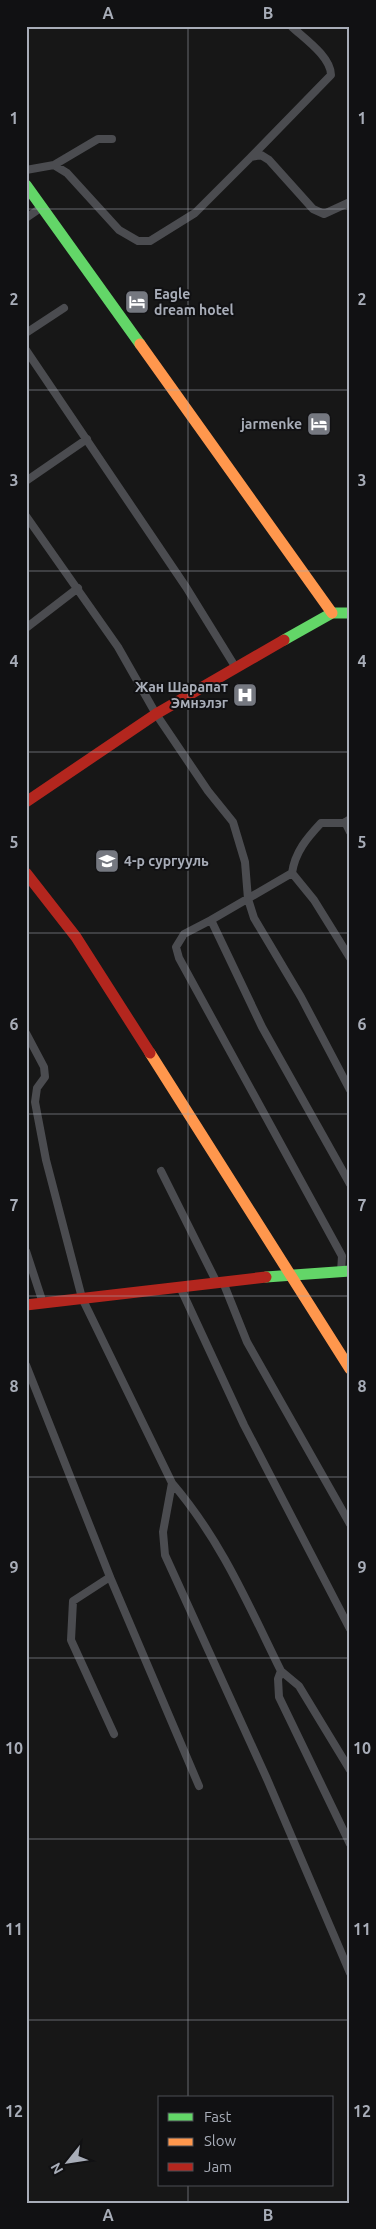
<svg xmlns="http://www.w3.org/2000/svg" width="376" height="2229" font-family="Ubuntu,sans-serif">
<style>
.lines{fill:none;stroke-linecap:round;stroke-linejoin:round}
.street{stroke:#4b4c50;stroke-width:8}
.fast{stroke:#63d668;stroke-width:11}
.slow{stroke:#ff974d;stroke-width:11}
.jam{stroke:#b3261e;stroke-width:11}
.grid{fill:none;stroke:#a8adb8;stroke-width:1;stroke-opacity:0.55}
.labels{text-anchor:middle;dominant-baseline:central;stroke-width:4;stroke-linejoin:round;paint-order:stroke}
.poi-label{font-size:14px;font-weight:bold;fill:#a8adb8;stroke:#111113;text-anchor:start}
.neatline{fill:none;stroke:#a8adb8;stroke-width:2}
.grid-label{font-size:16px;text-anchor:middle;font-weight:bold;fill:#a8adb8}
</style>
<rect width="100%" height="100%" fill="#171717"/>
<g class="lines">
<path class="street" d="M 251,157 L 331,75 C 331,57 305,39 292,27
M 54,165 L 98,139 L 112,139
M 26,170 L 54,165 L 67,173 L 119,230 L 138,241 L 150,241 L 195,213 L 251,157 L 261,155 L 269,160 L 313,209 L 324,214 L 350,202
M 26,218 L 42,207
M 26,333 L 64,308
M 26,350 L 186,587 L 236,668
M 26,481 L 87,439
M 26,516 L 118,647 L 156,714 L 208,791 L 233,822 L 245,862 L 248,899 L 254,918 L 301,997 L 350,1090
M 26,628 L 78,588
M 345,822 L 350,832
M 292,873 L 314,900 L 350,958
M 211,920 L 292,873 C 295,852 307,838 321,823 L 344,823 L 350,819
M 26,1033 L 44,1067 L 45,1077 L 37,1088 L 35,1102 L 46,1160 L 82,1298 L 172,1483 L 163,1532 L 165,1555 L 267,1779 L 350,1973
M 161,1171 L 217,1283
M 26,1251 L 43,1303
M 341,1272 L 342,1256 L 179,958 L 176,947 L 184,934 L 211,920 L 262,1027 L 350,1184
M 223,1282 L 247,1342 L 350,1524
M 180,1287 L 244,1425 L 350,1629
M 26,1365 L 110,1577 L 199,1786
M 172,1483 C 221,1540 248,1604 281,1671 L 278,1679 L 279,1697 L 350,1844
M 110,1577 L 73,1601 L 71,1640 L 114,1734
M 281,1671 L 299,1686 L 350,1770"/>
<path class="fast" d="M 26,185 L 140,344
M 284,640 L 332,613 L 350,613
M 266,1277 L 350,1271"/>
<path class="slow" d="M 140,344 L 332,613
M 150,1053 L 350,1369"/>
<path class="jam" d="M 26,802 L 156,714 L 284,640
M 26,873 L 76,937 L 150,1053
M 26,1305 L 266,1277"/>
</g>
<path class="grid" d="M 188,26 L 188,2098M 26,209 L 350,209M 26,390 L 350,390M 26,571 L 350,571M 26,752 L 350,752M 26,933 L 350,933M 26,1114 L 350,1114M 26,1296 L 350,1296M 26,1477 L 350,1477M 26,1658 L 350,1658M 26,1839 L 350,1839M 26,2020 L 350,2020M 188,2185 L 188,2203"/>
<defs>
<symbol id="hotel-square" viewBox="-11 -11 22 22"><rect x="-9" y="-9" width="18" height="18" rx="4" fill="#757880" stroke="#111113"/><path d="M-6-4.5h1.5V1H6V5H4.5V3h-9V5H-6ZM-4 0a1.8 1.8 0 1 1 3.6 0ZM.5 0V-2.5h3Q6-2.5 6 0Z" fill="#fff"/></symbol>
<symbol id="hospital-square" viewBox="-11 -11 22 22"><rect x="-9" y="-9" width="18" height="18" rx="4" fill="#757880" stroke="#111113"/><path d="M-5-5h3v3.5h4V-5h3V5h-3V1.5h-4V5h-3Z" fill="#fff"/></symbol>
<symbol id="school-square" viewBox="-11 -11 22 22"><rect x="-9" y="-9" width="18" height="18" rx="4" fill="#757880" stroke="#111113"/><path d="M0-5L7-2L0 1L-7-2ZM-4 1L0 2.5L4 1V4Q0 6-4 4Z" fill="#fff"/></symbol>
</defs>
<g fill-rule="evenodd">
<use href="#hotel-square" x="123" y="288" width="28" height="28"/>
<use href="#hotel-square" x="305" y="410" width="28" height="28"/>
<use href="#hospital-square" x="231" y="681" width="28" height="28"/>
<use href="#school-square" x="93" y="847" width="28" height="28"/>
</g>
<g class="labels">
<g class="poi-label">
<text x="154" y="294">Eagle<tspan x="154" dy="16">dream hotel</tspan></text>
<text x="302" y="424" text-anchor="end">jarmenke</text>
<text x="228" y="687" text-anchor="end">Жан Шарапат<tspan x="228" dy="16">Эмнэлэг</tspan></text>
<text x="124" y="861">4-р сургууль</text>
</g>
</g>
<rect width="376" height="2229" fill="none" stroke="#111113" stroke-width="55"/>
<rect x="158" y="2096" width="175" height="90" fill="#111113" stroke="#4d4f55"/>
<rect x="168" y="2113" width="25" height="8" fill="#63d668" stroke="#4d4f55"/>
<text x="204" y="2122" font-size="15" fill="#a8adb8">Fast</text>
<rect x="168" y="2138" width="25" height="8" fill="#ff974d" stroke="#4d4f55"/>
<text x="204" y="2146" font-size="15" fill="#a8adb8">Slow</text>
<rect x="168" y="2163" width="25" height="8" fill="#b3261e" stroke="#4d4f55"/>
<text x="204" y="2172" font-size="15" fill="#a8adb8">Jam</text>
<g transform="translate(68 2162) rotate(240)" stroke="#111113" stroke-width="4" paint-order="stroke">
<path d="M0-4L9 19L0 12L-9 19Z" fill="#a8adb8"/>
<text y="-8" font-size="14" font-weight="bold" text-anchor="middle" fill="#a8adb8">N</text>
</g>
<rect x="28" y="28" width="320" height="2174" class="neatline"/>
<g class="grid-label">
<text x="108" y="19">A</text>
<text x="268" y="19">B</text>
<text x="14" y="124">1</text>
<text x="362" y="124">1</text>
<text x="14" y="305">2</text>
<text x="362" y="305">2</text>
<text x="14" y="486">3</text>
<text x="362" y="486">3</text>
<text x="14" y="667">4</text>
<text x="362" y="667">4</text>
<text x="14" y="848">5</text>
<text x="362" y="848">5</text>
<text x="14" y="1030">6</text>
<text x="362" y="1030">6</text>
<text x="14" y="1211">7</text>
<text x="362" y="1211">7</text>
<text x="14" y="1392">8</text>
<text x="362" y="1392">8</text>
<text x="14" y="1573">9</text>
<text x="362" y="1573">9</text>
<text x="14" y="1754">10</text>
<text x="362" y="1754">10</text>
<text x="14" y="1935">11</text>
<text x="362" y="1935">11</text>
<text x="14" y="2117">12</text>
<text x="362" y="2117">12</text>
<text x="108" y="2221">A</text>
<text x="268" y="2221">B</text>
</g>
</svg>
